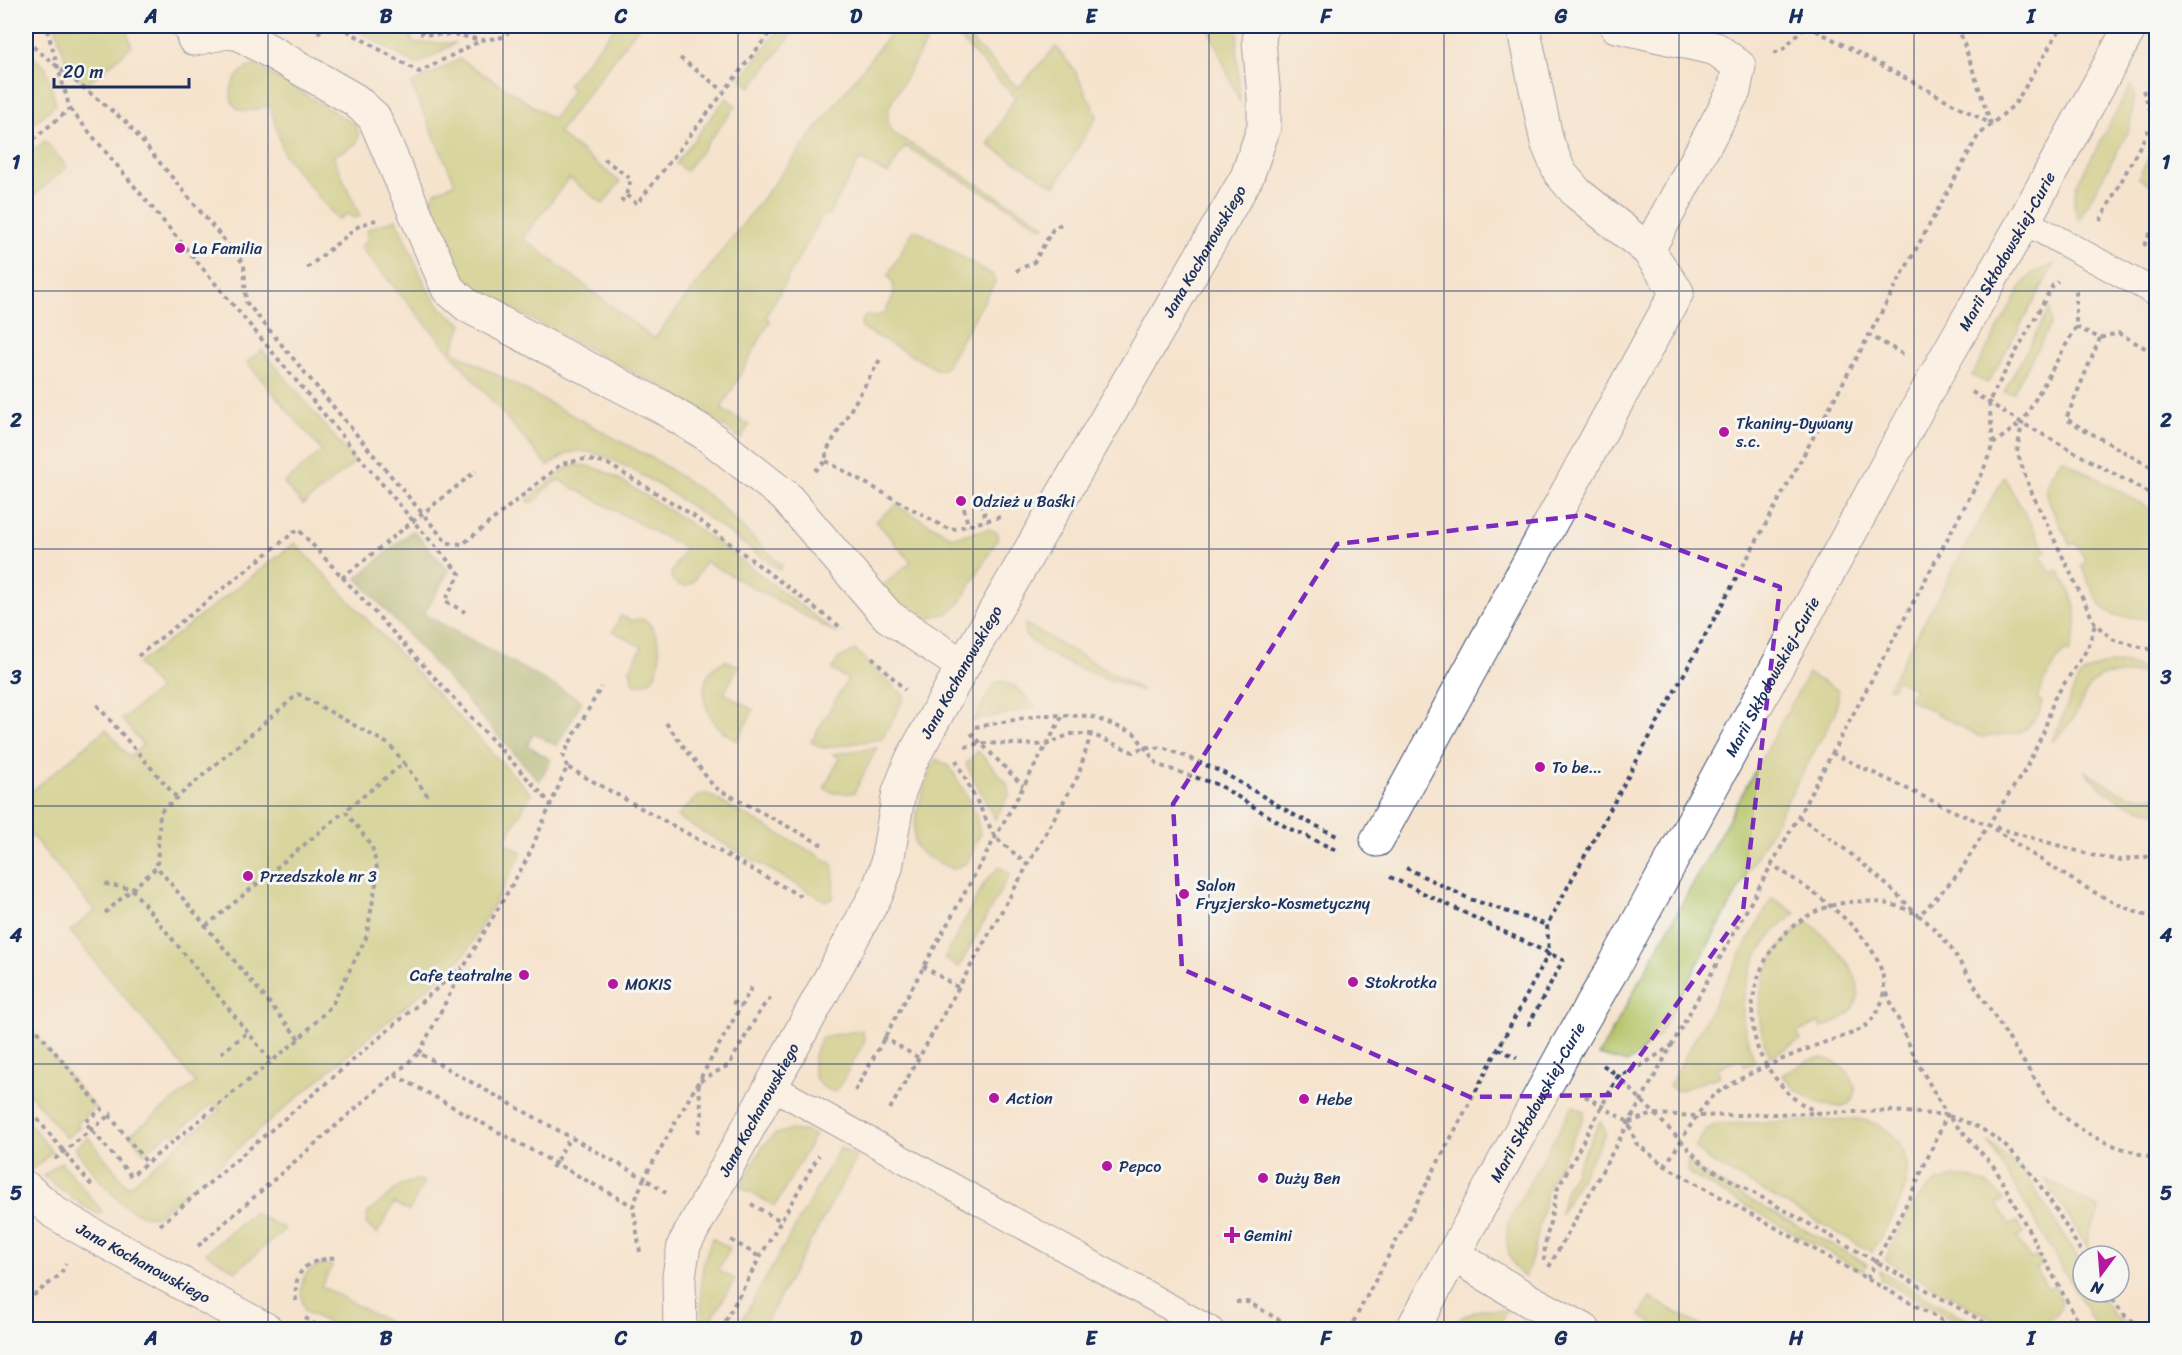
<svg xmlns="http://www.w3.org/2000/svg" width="2182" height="1355" font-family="Sriracha,sans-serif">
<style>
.green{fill:#b4c365;stroke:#687962;stroke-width:1.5}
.forest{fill:#8fa95a;stroke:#556c5c;stroke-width:1.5}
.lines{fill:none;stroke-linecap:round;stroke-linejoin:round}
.service-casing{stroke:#3c4a6f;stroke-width:28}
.minor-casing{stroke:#3c4a6f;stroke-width:35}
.tertiary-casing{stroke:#3c4a6f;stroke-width:35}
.path{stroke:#3c4a6f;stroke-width:4;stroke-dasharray:4.5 4.5;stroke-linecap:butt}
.service{stroke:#fff;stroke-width:26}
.minor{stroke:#fff;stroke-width:33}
.tertiary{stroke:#fff;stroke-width:33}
.marked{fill:none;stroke:#7b2cbf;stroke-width:4.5;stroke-dasharray:12 8;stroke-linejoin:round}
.grid{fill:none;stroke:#1b2f5e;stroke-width:1.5;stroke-opacity:0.55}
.poi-dot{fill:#b5179e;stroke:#f6f6f2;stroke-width:2}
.labels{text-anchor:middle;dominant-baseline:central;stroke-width:6;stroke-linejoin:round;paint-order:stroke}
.poi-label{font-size:16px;fill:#1b2f5e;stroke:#f6f6f2;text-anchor:start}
.street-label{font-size:16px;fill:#1b2f5e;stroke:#f6f6f2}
.neatline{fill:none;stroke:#1b2f5e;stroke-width:2}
.grid-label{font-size:20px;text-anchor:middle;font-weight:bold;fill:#1b2f5e}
</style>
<rect width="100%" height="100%" fill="#f6f6f2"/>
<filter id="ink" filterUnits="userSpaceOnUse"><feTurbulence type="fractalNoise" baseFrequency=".0167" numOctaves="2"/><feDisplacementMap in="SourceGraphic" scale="12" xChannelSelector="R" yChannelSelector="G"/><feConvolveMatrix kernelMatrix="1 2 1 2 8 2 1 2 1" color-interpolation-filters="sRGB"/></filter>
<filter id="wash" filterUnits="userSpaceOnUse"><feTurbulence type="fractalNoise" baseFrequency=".008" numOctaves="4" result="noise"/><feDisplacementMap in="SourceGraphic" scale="24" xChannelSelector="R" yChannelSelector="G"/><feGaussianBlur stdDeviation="1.35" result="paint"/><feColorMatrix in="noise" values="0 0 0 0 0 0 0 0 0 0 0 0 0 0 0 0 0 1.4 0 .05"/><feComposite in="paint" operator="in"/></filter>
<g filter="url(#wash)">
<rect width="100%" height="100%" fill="#f5e3cd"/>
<path class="green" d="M 55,26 L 125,26 L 132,46 L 86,85 L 68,68 Z
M 350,26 L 379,26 L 380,31 L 411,30 L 412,43 L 456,43 L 416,65 Z
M 616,26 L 639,26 L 558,133 L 620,182 L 603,204 L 569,178 L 523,238 L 654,339 L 896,26 L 935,26 L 889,107 L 887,122 L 894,134 L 1045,225 L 1043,228 L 905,146 L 888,174 L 860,159 L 829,214 L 822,216 L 766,317 L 770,321 L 721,409 L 749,425 L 741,439 L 706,414 L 662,387 L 472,289 L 460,276 L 429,207 L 435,192 L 455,183 L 411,84 L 460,59 L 553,119 L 573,89 L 567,85 Z
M 782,26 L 798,26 L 751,87 L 741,78 Z
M 948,26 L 957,26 L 1018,88 L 1056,47 L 1075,71 L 1097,116 L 1055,186 L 988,145 L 1015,97 Z
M 1208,26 L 1238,26 L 1237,53 L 1240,103 Z
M 26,51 L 46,68 L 56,104 L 26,130 Z
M 253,66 L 259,67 L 354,124 C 368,145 348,148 333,156 L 360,216 L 354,218 L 347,214 L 338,220 L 284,155 L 270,105 C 262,107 253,111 246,111 C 225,111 225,74 253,66 Z
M 2131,85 L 2134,94 L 2133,107 L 2129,130 L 2079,220 L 2074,205 L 2076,186 Z
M 726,98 L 736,106 L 686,171 L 676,163 Z
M 45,141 L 67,167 L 26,202 L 26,156 Z
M 2154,148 L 2156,148 L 2156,187 L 2138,178 Z
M 396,219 L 427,289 L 441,308 L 462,324 L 452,351 L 659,462 L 713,499 L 782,566 L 779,570 C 740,541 624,451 580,451 C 567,451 558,460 548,466 L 360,247 L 368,240 L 366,235 L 368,229 Z
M 913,231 L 918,231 L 994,276 L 995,282 L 945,368 L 938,370 L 862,328 L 861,323 L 866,315 L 875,317 L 884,313 C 893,298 899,291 888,275 Z
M 2054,265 L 1988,383 L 1972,376 L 2023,284 L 2033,273 Z
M 2050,308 L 2051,323 L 2013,393 L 2004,392 Z
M 262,350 L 355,462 L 303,505 L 284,483 L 322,451 L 247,362 Z
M 2062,459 L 2156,512 L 2156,620 L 2114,615 C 2097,608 2089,581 2081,566 L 2086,562 L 2076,543 L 2071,545 C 2064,531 2043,498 2047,484 C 2049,475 2057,467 2062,459 Z
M 578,465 C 603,466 623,482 644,495 C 712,535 774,586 838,634 L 705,561 C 699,570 693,592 679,585 C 673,582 671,580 671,574 L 685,548 L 559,480 L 543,491 L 540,498 L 531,503 L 527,500 L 566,469 Z
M 2004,477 L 2046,551 L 2040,555 L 2051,573 L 2058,570 C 2076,601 2083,618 2069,653 L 2064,651 L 2046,678 L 2037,698 L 2042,702 L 2039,714 L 2026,729 L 2016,733 L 1981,737 L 1909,699 L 1915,688 L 1897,680 L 1892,689 L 1888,688 Z
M 896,505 L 952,537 L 989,529 L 998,533 L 998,538 L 960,603 L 946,614 L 933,616 L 927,624 L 897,605 L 882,586 L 911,562 L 876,521 Z
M 295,543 L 531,794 L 504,842 L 522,853 L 467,951 L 457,963 L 157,1216 C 126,1222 92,1170 75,1148 L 88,1137 L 128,1187 L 220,1110 L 213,1104 L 174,1135 L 170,1132 L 144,1153 L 130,1135 L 196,1083 L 70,931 L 95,911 L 26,829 L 26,796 L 106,729 L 129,757 L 143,745 L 122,719 L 159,689 L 138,664 Z
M 621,616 L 632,621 C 662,606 673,689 636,684 L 632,679 L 630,669 L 642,647 L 613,631 Z
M 1025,624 L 1143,691 C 1108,679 1050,662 1025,635 Z
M 855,650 L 905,697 L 882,739 L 823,748 L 811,742 L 848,679 L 832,670 L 838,659 Z
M 726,661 L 739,666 L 724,693 L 753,710 L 737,741 C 729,736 721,731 715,723 C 699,703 699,670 726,661 Z
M 2126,663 L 2156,674 L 2137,673 L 2100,676 L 2086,692 L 2072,721 L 2052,742 L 2078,679 C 2091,665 2107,663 2126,663 Z
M 1808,674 L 1838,690 L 1838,700 L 1834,715 L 1659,1035 L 1636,1057 L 1627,1063 L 1599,1055 Z
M 1002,681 L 1016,687 L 1036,707 L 973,721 L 995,683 Z
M 877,748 L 854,793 L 834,793 L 824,788 L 840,758 L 833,754 Z
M 978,751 L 1007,783 L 1009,795 L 995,819 L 966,764 Z
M 936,759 L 950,767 L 970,801 L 976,815 L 980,835 L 967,863 L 953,869 C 942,864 925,858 917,848 C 906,832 928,775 936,759 Z
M 2084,770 C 2107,785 2127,803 2156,795 L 2156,812 C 2129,808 2101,792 2084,770 Z
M 707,794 L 830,862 L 834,867 L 833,898 L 826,901 L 677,817 L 698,796 Z
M 999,867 L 1010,873 L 959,967 L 944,959 L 985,882 Z
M 1772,898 L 1796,913 C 1762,936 1741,975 1743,1017 C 1744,1033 1750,1048 1755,1062 L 1745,1066 L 1742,1059 L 1717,1068 L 1720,1076 L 1677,1091 L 1669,1086 Z
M 1809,922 C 1829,940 1872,978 1854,1007 C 1847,1018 1833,1023 1822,1028 L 1819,1022 L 1797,1033 L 1801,1040 L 1770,1057 C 1747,1008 1762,950 1809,922 Z
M 26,1024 L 95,1108 L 77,1123 L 80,1127 L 66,1138 L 26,1089 Z
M 862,1030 L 865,1041 L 836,1092 C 807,1086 809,1058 822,1037 Z
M 1820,1058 C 1827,1059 1832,1060 1838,1064 C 1847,1070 1861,1088 1853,1099 C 1842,1116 1810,1100 1798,1091 C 1792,1087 1787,1080 1782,1075 L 1810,1060 Z
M 1573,1105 L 1584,1112 L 1584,1117 L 1548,1187 L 1533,1254 L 1525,1278 C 1507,1263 1505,1244 1508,1222 Z
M 26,1119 L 52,1152 L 33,1169 L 26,1162 Z
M 1857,1119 C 1872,1121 1884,1126 1894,1137 C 1927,1174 1891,1218 1872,1252 L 1708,1160 L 1695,1147 L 1706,1130 L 1717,1124 Z
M 1600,1121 L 1606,1132 L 1560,1215 L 1565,1191 Z
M 789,1130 L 802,1131 L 815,1135 L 775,1206 L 740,1187 L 763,1146 L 774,1135 Z
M 1989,1142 L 2022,1171 L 2034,1188 L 2083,1266 L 2083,1292 L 2099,1292 L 2113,1315 L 2132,1329 L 2100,1329 L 2096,1326 Z
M 840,1148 L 857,1157 L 762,1329 L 737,1329 Z
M 1688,1160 L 1701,1173 L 1867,1264 L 1862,1271 L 1691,1175 L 1687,1170 Z
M 61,1162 L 102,1211 L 99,1214 L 85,1207 L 43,1176 Z
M 1954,1177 C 1975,1176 1991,1183 2004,1200 L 1997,1204 L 2010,1225 L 2017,1222 L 2024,1233 L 2017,1238 L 2030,1259 L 2037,1256 L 2042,1264 L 2035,1268 L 2048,1289 L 2055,1285 L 2061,1301 L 2061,1308 L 2056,1316 L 2034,1329 L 2011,1329 L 1885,1260 C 1897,1238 1911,1200 1931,1186 C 1938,1181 1946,1179 1954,1177 Z
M 2045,1179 L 2098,1208 L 2100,1211 C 2093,1230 2084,1226 2089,1250 Z
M 418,1180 L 424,1182 L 409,1211 L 394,1203 L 377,1234 L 367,1225 L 366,1219 L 368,1213 L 401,1185 Z
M 253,1213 L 285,1229 L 236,1271 L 206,1253 Z
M 712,1238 L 730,1248 L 718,1270 L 735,1279 L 706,1329 L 703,1329 C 701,1291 697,1276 712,1238 Z
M 324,1264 L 332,1266 L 321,1286 L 400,1329 L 339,1329 L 305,1311 C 298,1290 299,1269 324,1264 Z
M 1880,1271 L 1984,1329 L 1970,1329 L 1881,1280 Z
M 1650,1298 L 1706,1329 L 1662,1329 L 1640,1316 Z
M 1483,1309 L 1507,1310 L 1497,1329 L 1450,1329 L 1462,1317 Z"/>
<path class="forest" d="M 413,530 L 449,571 L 424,614 L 582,701 L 557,746 L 534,733 L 527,745 L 551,760 L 539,781 L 357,578 Z"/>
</g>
<g filter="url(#ink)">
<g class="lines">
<defs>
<path id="service" d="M 2024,221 L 2156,293
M 771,1086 L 1211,1330"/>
<g id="minor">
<path d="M 190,26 L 194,39 L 227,32 L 240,34 L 355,100 L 374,117 L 448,289 L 468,306 L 660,406 L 706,434 L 785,496 L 888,616 L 963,666"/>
<path d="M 1523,26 L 1547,142 L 1560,173 L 1577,193 L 1648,250"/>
<path d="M 1377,840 L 1677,292 L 1648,250 L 1734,91 L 1739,66 L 1716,49 L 1616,26"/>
<path id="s1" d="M 26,1188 L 55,1213 L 91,1234 L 267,1330"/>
<path d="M 1454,1255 L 1530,1301 L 1584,1330"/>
<path id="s2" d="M 680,1330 L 679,1276 L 684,1245 L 877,893 L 886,868 L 899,792 L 911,761 L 963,666 L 1247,177 L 1264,127 L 1264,98 L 1259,41 L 1261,26"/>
</g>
<g id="tertiary">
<path id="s3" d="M 1412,1330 L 1568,1045 L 1612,970 L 1937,373 L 2024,221 L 2131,26"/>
</g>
</defs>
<use href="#service" class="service-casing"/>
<use href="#minor" class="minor-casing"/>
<use href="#tertiary" class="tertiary-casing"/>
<path class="path" d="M 339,26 L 419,72 L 482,40 L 504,37 L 514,26
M 1808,26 L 1991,124
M 1958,26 L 1991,124
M 422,30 L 422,34 L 458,35 L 481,40
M 318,34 L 323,26
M 26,41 L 127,123 L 244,264 L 246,302 L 447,543 L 463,544 L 561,464 L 585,459 L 608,464 L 691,514 L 843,629
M 1774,53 L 1783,49 L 1806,26
M 680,58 L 724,91
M 2143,90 L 2154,121 L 2156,122
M 70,109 L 413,521 L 460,574 L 445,601 L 465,612
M 26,145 L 70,109 L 46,26
M 604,159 L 631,179 L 626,195
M 621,202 L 626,195 L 637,204 L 775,26
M 2100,221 L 2156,116
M 2144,246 L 2150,234 L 2156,238
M 307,268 L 360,225 L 376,220
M 1016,271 L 1034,262 L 1053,229 L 1065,222
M 2076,291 L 2076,327 L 2100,338 L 2118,333 L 2156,354
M 2076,327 L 2022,423 L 2017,452 L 2030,489 L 2095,624 L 2114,640 L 2156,651
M 2100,338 L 2066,419 L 2156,470
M 1903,354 L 1869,335 L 1978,136 L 2015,104 L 2062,26
M 1972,392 L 2022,423 L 2156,497
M 1993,444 L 2021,423
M 826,461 L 950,530 L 1004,516
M 815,471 L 826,461 L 826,452 L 882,356
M 982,503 L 986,521
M 964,508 L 968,526
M 342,578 L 476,471
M 138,656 L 298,529 L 551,804
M 872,657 L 905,690
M 97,705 L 177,798
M 666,723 L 714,787 L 826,847
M 975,727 L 1042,715 L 1090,716 L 1134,733 L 1158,765 L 1219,785 L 1286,827 L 1338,851
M 971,733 L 1023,786
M 965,747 L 980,743 L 1046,745 L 1070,734 L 1091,734 L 1133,752 L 1145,747 L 1165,748 L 1222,772 L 1296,816 L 1337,836
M 1832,753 L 1960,814 L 1988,825 L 2091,855 L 2119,860 L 2146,857 L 2156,853
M 956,760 L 995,837 L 1028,865
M 567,767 L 563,755 L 601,687
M 1798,817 C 1843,844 1881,878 1919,916 L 1960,872 L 1988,825 L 2025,770 L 2044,731 L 2054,699 L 2088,648 L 2095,624
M 1994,829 C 2045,862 2098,901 2156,919
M 1406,868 L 1470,899 L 1547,925
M 1390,877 L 1563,960 L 1529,1024 L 1533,1026
M 105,884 L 132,889 L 271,1061
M 105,913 L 157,867
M 206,926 L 345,811
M 923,966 L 959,988
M 732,1002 L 741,1006
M 26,1017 L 102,1109 L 85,1122 L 131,1176 L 299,1039 L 332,1005 L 366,938 L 378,873 L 372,846 L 345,811 L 404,763 L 430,799
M 883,1037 L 919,1058
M 299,1039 L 157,867 L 160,812 L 298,694 L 390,745 L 404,763
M 1499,1049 L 1517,1058
M 221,1053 L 248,1032
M 419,1053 L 465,965 L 527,859 L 567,767 L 802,897
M 1603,1065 L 1618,1076 L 1704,1165 L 1998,1330
M 395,1075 L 633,1206
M 855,1091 L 1063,715
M 1585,1096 L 1628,1122 L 1636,1143 L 1665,1166 L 1959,1330
M 26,1105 L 93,1187
M 890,1109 L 1078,776 L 1091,734
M 1819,1114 C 1810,1108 1797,1102 1789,1094 C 1777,1081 1764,1065 1758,1049 C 1737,985 1776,915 1843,903 C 1868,899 1895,902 1918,915 C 1930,923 1941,936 1950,947 L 2050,1103 C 2084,1139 2111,1145 2156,1159
M 109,1115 L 147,1163
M 1949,1116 C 1962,1121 1976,1125 1988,1133 C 2033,1162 2056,1212 2084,1256
M 1629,1122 L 1654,1114 L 1698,1116 L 1891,1111 L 1947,1115 L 1995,1168 L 2075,1316 L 2087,1330
M 698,1133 L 702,1114 L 698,1082 L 729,1065 L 761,1009 L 771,997
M 55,1157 L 56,1158 L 112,1113
M 1665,1166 C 1675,1151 1702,1104 1714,1095 C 1746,1073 1782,1059 1817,1045 C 1830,1040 1853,1035 1864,1027 C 1872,1021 1879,1010 1882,1001 C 1898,945 1811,890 1771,864
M 552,1168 L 570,1138
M 751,1204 L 781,1221
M 160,1225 L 462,967
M 731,1240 L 760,1257
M 198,1246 L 419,1053 L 644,1178 L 753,985
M 640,1252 L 633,1206 L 644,1178 L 666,1193
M 1544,1261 L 1545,1245 L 1557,1190 L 1618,1076 L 1636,1069 L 1671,1046
M 1549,1267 L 1798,817 L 1982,474 L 1993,444 L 1989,401 L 2053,285 L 2058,281
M 1867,1279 L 1909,1199 L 1947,1115 L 1915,1058 L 1885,989
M 2107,1292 L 2126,1317 L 2149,1330
M 26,1301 L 60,1275 L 66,1264
M 296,1301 C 293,1267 308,1261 337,1257
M 1236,1302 L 1248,1302 L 1297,1330
M 305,1318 L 325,1330
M 721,1329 L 760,1257 L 819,1155
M 1349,1330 L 1549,953 L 1547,925 L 1869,335
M 2051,1330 L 2075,1316"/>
<use href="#service" class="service"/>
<use href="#minor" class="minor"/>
<use href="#tertiary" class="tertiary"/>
</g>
</g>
<path d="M0 0H2182V1355H0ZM 1585,515 L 1780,587 L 1743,911 L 1612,1095 L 1470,1097 L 1182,969 L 1173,804 L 1337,544 Z" fill="#f5e3cd" fill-opacity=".55" fill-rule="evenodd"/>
<path class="marked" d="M 1585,515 L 1780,587 L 1743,911 L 1612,1095 L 1470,1097 L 1182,969 L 1173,804 L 1337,544 Z"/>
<path class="grid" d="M 268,26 L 268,1330M 503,26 L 503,1330M 738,26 L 738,1330M 973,26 L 973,1330M 1209,26 L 1209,1330M 1444,26 L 1444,1330M 1679,26 L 1679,1330M 1914,26 L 1914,1330M 26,291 L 2156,291M 26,549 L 2156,549M 26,806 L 2156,806M 26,1064 L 2156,1064"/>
<g class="poi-dot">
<circle cx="180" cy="248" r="6"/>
<circle cx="1724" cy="432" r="6"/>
<circle cx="961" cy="501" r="6"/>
<circle cx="1540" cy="767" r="6"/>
<circle cx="248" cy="876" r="6"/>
<circle cx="1184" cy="894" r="6"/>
<circle cx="524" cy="975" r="6"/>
<circle cx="1353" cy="982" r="6"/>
<circle cx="613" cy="984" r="6"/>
<circle cx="994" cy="1098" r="6"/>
<circle cx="1304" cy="1099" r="6"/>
<circle cx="1107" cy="1166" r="6"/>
<circle cx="1263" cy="1178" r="6"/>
<path d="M1229 1226h6v6h6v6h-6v6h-6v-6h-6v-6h6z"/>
</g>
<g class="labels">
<g class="poi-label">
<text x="192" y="248">La Familia</text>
<text x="1736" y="423">Tkaniny-Dywany<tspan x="1736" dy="18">s.c.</tspan></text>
<text x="973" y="501">Odzież u Baśki</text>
<text x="1552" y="767">To be…</text>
<text x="260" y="876">Przedszkole nr 3</text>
<text x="1196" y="885">Salon<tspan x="1196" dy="18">Fryzjersko-Kosmetyczny</tspan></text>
<text x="512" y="975" text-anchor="end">Cafe teatralne</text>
<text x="1365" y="982">Stokrotka</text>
<text x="625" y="984">MOKIS</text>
<text x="1006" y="1098">Action</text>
<text x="1316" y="1099">Hebe</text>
<text x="1119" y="1166">Pepco</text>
<text x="1275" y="1178">Duży Ben</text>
<text x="1244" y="1235">Gemini</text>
</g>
<g class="street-label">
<text stroke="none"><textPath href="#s2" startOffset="1212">Jana Kochanowskiego</textPath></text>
<text stroke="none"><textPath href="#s3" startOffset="1232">Marii Skłodowskiej-Curie</textPath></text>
<text stroke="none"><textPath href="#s2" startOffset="726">Jana Kochanowskiego</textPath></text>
<text stroke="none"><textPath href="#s3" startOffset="746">Marii Skłodowskiej-Curie</textPath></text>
<text stroke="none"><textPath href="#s3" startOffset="260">Marii Skłodowskiej-Curie</textPath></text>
<text stroke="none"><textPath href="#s2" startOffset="240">Jana Kochanowskiego</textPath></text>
<text stroke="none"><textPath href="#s1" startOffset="140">Jana Kochanowskiego</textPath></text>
</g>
</g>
<rect width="2182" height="1355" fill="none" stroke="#f6f6f2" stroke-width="66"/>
<g transform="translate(2101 1274) rotate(196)"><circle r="28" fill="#f6f6f2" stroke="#9ea6b7" stroke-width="1.5"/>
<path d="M0-4.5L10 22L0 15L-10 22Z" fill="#b5179e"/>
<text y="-9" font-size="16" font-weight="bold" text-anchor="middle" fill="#1b2f5e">N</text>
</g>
<path d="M54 78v9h135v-9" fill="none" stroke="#1b2f5e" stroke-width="3"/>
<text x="63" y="78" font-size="18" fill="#1b2f5e" stroke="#f6f6f2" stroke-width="4.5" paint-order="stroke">20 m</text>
<rect x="33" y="33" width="2116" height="1289" class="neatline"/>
<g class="grid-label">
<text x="151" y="23">A</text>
<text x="386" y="23">B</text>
<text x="621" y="23">C</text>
<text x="856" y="23">D</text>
<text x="1091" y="23">E</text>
<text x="1326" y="23">F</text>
<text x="1561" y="23">G</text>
<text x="1796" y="23">H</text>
<text x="2031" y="23">I</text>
<text x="16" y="169">1</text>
<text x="2166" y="169">1</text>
<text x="16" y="427">2</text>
<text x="2166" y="427">2</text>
<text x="16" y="684">3</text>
<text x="2166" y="684">3</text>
<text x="16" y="942">4</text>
<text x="2166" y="942">4</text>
<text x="16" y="1200">5</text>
<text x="2166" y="1200">5</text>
<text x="151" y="1345">A</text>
<text x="386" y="1345">B</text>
<text x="621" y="1345">C</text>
<text x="856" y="1345">D</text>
<text x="1091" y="1345">E</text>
<text x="1326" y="1345">F</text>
<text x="1561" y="1345">G</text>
<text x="1796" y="1345">H</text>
<text x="2031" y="1345">I</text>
</g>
</svg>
